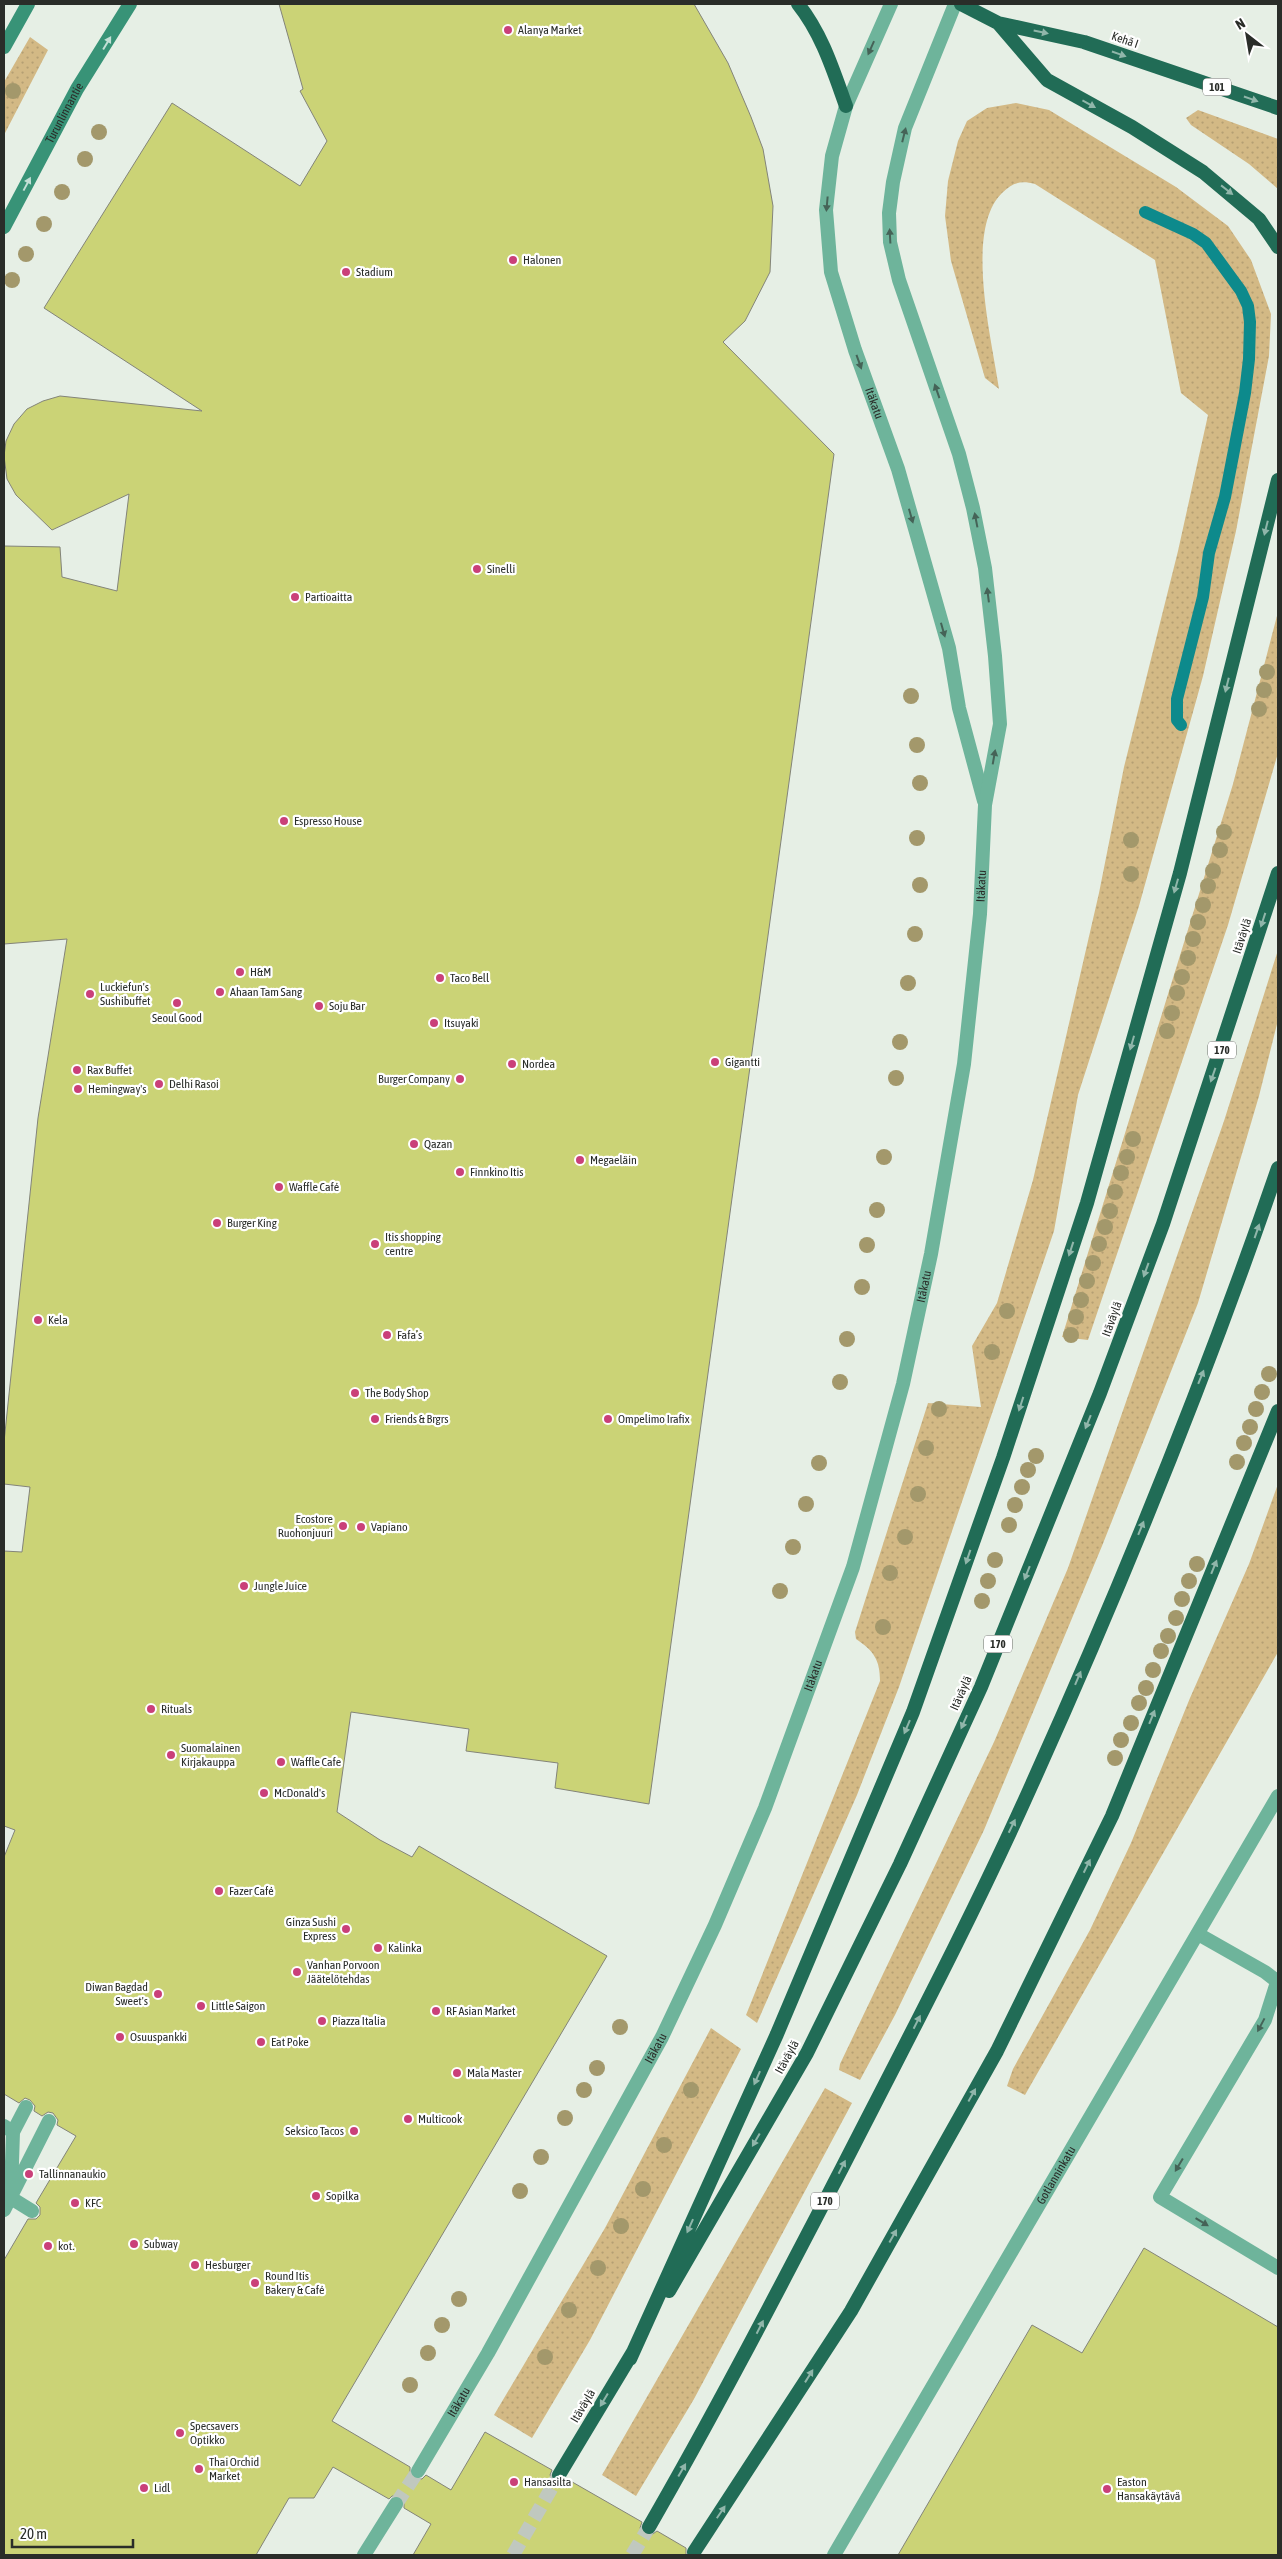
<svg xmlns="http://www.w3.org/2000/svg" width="1282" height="2559" font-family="'Asap Condensed',sans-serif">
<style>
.grass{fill:url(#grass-dots)}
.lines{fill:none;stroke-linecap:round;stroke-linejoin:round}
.stream{stroke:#0d8a8c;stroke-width:12}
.building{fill:#cbd376;stroke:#838479}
.minor-tunnel{stroke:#c0c8bf;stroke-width:14;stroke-dasharray:14 7;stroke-linecap:butt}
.trunk-tunnel{stroke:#c0c8bf;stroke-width:14;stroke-dasharray:14 7;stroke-linecap:butt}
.service{stroke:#6eb49b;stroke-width:14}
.pedestrian{stroke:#6eb49b;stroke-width:14}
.minor{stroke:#6eb49b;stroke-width:14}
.secondary{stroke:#389377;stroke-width:14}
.trunk{stroke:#216c56;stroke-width:14}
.tree{fill:#a3986b}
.oneway{fill:#90b6aa}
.oneway2{fill:#c3dfd6}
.oneway3{fill:#456357}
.poi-dot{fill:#ca4079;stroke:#fff;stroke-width:2}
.labels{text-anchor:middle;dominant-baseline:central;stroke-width:4.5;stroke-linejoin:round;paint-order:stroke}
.shield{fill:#fff;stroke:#6a6c69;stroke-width:1}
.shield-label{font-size:11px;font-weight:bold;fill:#2a2d29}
.poi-label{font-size:12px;fill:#2a2d29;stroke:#fff;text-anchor:start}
.street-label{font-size:12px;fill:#2a2d29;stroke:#fff}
</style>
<defs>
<pattern id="grass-dots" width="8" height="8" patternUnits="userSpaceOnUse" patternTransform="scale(1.25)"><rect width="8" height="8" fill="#d3b985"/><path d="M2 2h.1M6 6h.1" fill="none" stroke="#b59f73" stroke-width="1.8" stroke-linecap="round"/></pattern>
</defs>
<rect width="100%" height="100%" fill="#e6efe5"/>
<path class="grass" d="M 30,37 L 48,50 L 4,135 L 4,82 Z
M 1016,103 L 1049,110 L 1176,187 L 1228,226 L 1251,260 L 1271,314 L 1269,356 L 1236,531 L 1203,676 L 1139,906 L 1078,1095 L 1054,1231 L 899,1687 L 857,1795 L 757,2023 L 746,2015 L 880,1681 C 880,1660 874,1651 856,1639 L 855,1632 L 928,1403 L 981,1407 L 972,1346 L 997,1303 L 1033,1180 L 1099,893 L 1124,767 L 1178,551 L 1208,415 L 1181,393 L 1155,260 L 1035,184 C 1020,180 1012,183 1002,193 C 964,230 992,340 999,389 L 985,378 L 951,261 L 945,216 L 948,181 L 958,141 L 967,121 L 987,108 Z
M 1198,110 L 1278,139 L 1278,189 L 1249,164 L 1191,125 L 1186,118 Z
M 1278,612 L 1278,753 L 1228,925 L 1088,1340 L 1062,1337 L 1233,784 Z
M 1278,950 L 1278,1020 L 1259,1096 L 1198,1303 L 1102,1546 L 984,1830 L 895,2015 L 860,2080 L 839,2070 L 840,2064 L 994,1742 L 1068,1568 L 1224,1121 Z
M 1278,1484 L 1278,1652 L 1025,2095 L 1007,2086 L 1013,2069 L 1090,1930 L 1131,1843 L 1190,1698 L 1249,1564 Z
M 711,2028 L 741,2049 L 590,2340 L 532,2438 L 494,2415 L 605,2228 Z
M 825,2088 L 852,2103 L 694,2399 L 636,2496 L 602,2475 Z"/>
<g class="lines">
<path class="stream" d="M 1145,212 L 1193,234 L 1206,243 L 1241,291 L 1248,306 L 1250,322 L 1249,359 L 1245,393 L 1225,497 L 1209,553 L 1203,597 L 1177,699 L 1177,720 L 1181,725"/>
</g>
<path class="building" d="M 279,4 L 694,4 L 728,63 L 751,117 L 763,149 L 773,206 L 770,272 L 745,321 L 723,342 L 834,454 L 649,1804 L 555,1788 L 558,1763 L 466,1751 L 469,1729 L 351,1712 L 337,1812 L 380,1840 L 412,1857 L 419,1846 L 607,1956 L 332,2421 L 410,2467 L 410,2475 L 414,2479 L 422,2479 L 426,2475 L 451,2490 L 485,2432 L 552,2470 L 550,2475 L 554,2482 L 559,2484 L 567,2479 L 642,2522 L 640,2528 L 644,2534 L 650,2536 L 657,2531 L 686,2548 L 686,2555 L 413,2555 L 431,2524 L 404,2508 L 404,2500 L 400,2496 L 392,2496 L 389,2499 L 333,2467 L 314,2498 L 289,2498 L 256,2555 L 4,2555 L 4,2260 L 28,2219 L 36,2219 L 40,2215 L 40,2207 L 36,2203 L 76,2136 L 57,2125 L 58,2120 L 53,2113 L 48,2112 L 42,2116 L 34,2111 L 35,2106 L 30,2100 L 25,2098 L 19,2103 L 4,2094 L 4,1857 L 15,1830 L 4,1826 L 4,1551 L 22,1552 L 30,1487 L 4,1484 L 4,1442 L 38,1118 L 67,939 L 4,944 L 4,546 L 60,547 L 62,577 L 117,591 L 129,494 L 52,530 L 16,495 L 7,479 L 4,456 L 6,441 L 14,424 L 27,409 L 43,401 L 60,396 L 202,411 L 44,308 L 172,103 L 300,186 L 327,141 L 300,91 L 303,89 Z
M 1144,2248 L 1278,2327 L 1278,2555 L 898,2555 L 1032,2325 L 1082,2353 Z"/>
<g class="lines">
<path class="minor-tunnel" d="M 396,2504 L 418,2471"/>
<path class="trunk-tunnel" d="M 513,2555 L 559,2475
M 632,2555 L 649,2527"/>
<path class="service" d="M 1198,1934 L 1265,1972 L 1278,1982
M 1278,1979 L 1265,2020 L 1160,2197 L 1278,2268"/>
<path class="pedestrian" d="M 4,2126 L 13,2132 L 11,2192
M 13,2132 L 26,2107
M 11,2198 L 32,2211
M 4,2210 L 49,2121"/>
<g class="minor">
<path id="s1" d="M 891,4 L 846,106 L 832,156 L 826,210 L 831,272 L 855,350 L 898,469 L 949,648 L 959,708 L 984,801"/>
<path id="s2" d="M 418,2471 L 488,2353 L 662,2037 L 715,1925 L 765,1808 L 853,1567 L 903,1384 L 931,1254 L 964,1064 L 980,914 L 985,805 L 1000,724 L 995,656 L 985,568 L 973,508 L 959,454 L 899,280 L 890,242 L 889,213 L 893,182 L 905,128 L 955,4"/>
<path d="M 364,2555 L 396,2504"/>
<path id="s3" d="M 834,2555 L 1278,1796"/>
</g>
<g class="secondary">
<path d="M 4,47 L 28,4"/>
<path id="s4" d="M 4,227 L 77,89 L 130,4"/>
</g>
<path class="trunk" d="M 798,4 C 822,34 833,70 846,106
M 961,4 L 998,23 L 1084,42 L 1278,108
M 998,23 L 1047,80 L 1132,127 L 1203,172 L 1259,219 L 1278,247
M 669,2291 L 807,2053 L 900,1864 L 981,1687 L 1100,1393 L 1163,1224 L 1278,873
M 630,2359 L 777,2034 L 913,1712 L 1003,1458 L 1087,1203 L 1180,873 L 1278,480
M 559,2475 L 633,2352
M 649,2527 C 717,2409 779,2289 842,2168 C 907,2041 974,1914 1032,1784 C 1123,1582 1206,1377 1278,1168
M 694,2552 L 851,2311 L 997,2051 L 1112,1816 L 1278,1411"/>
</g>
<g class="tree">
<circle cx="13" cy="91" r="8"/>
<circle cx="99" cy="132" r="8"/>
<circle cx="85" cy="159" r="8"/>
<circle cx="62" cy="192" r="8"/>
<circle cx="44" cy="224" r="8"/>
<circle cx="26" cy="254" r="8"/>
<circle cx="12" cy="280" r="8"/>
<circle cx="1267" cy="672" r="8"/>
<circle cx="1264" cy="690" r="8"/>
<circle cx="911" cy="696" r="8"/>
<circle cx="1259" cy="709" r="8"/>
<circle cx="917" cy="745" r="8"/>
<circle cx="920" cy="783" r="8"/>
<circle cx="1224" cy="832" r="8"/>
<circle cx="917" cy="838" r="8"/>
<circle cx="1131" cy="840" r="8"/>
<circle cx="1220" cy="850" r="8"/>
<circle cx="1213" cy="871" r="8"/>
<circle cx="1131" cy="874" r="8"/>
<circle cx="920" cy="885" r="8"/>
<circle cx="1208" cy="886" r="8"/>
<circle cx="1203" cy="905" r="8"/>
<circle cx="1198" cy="922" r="8"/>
<circle cx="915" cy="934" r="8"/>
<circle cx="1193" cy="939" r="8"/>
<circle cx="1188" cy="958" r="8"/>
<circle cx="1182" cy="977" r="8"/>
<circle cx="908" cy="983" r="8"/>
<circle cx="1177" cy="993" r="8"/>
<circle cx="1172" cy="1013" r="8"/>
<circle cx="1167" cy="1031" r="8"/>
<circle cx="900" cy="1042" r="8"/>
<circle cx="896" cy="1078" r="8"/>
<circle cx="1133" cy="1139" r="8"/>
<circle cx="884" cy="1157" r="8"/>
<circle cx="1127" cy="1157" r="8"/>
<circle cx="1121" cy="1173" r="8"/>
<circle cx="1115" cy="1192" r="8"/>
<circle cx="877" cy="1210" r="8"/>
<circle cx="1110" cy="1211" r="8"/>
<circle cx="1105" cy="1227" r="8"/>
<circle cx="1099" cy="1244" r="8"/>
<circle cx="867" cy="1245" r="8"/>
<circle cx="1093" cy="1263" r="8"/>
<circle cx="1087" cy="1281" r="8"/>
<circle cx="862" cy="1287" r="8"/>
<circle cx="1081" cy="1300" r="8"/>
<circle cx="1007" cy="1311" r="8"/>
<circle cx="1076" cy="1317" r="8"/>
<circle cx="1071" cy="1335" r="8"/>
<circle cx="847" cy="1339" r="8"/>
<circle cx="992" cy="1352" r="8"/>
<circle cx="1269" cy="1374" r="8"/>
<circle cx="840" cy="1382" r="8"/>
<circle cx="1262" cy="1392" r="8"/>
<circle cx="939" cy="1409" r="8"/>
<circle cx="1256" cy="1409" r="8"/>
<circle cx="1250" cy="1427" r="8"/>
<circle cx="1244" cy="1443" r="8"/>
<circle cx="926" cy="1448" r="8"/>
<circle cx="1036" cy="1456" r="8"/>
<circle cx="1237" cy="1462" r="8"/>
<circle cx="819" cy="1463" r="8"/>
<circle cx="1028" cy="1470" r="8"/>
<circle cx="1022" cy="1487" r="8"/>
<circle cx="918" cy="1494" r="8"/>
<circle cx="806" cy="1504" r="8"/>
<circle cx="1015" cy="1505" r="8"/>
<circle cx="1009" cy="1525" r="8"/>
<circle cx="905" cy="1537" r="8"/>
<circle cx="793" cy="1547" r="8"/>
<circle cx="995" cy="1560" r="8"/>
<circle cx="1197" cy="1564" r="8"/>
<circle cx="890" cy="1573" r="8"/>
<circle cx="988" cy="1581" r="8"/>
<circle cx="1189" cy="1581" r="8"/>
<circle cx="780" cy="1591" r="8"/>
<circle cx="1182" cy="1599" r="8"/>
<circle cx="982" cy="1601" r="8"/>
<circle cx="1176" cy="1618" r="8"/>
<circle cx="883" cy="1627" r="8"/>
<circle cx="1168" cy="1636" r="8"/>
<circle cx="1161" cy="1651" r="8"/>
<circle cx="1153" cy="1670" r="8"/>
<circle cx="1146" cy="1688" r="8"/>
<circle cx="1139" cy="1703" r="8"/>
<circle cx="1131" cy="1723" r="8"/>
<circle cx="1121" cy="1740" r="8"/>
<circle cx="1115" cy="1758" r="8"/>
<circle cx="620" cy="2027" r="8"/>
<circle cx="597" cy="2068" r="8"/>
<circle cx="584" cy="2090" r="8"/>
<circle cx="691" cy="2090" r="8"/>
<circle cx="565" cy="2118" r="8"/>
<circle cx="664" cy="2145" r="8"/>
<circle cx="541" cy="2157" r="8"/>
<circle cx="643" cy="2189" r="8"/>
<circle cx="520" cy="2191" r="8"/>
<circle cx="621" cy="2226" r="8"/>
<circle cx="598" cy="2268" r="8"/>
<circle cx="459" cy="2299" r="8"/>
<circle cx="569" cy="2310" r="8"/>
<circle cx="442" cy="2325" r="8"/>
<circle cx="428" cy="2353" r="8"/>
<circle cx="545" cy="2357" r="8"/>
<circle cx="410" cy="2385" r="8"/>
</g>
<defs><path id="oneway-solid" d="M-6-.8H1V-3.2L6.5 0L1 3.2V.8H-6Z" transform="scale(1.25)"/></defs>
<g class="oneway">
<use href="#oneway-solid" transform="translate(1041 32) rotate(12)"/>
<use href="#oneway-solid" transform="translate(1119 54) rotate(19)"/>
<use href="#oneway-solid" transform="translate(1251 99) rotate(19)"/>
<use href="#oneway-solid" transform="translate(1089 104) rotate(29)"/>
<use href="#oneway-solid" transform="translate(1227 190) rotate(38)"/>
<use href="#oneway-solid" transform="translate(1266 528) rotate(104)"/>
<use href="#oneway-solid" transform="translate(1227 685) rotate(104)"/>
<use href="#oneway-solid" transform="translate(1176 886) rotate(106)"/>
<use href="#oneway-solid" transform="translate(1263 920) rotate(108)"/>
<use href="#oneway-solid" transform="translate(1132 1043) rotate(106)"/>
<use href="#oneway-solid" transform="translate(1213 1075) rotate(109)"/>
<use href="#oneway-solid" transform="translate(1257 1231) rotate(-71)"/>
<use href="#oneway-solid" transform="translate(1071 1249) rotate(108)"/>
<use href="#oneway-solid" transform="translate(1146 1270) rotate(110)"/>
<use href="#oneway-solid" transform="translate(1201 1377) rotate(-68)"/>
<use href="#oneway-solid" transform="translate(1021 1404) rotate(108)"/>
<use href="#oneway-solid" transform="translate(1088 1422) rotate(112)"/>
<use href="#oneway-solid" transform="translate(1141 1528) rotate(-68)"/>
<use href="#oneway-solid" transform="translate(968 1557) rotate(109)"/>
<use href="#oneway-solid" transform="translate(1214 1567) rotate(-68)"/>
<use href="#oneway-solid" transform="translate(1027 1573) rotate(112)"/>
<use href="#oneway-solid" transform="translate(1078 1678) rotate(-67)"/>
<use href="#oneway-solid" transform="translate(1152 1717) rotate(-68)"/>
<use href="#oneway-solid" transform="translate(964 1722) rotate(114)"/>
<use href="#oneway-solid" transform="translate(907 1727) rotate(113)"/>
<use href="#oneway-solid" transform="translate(1012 1826) rotate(-64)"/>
<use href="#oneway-solid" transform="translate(1087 1866) rotate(-64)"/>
<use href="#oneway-solid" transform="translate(917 2022) rotate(-63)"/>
<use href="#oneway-solid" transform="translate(757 2078) rotate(114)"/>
<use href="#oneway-solid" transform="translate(972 2095) rotate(-61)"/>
<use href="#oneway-solid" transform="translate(756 2140) rotate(120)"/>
<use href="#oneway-solid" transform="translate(842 2167) rotate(-63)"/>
<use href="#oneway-solid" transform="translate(690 2226) rotate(114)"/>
<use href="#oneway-solid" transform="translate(893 2236) rotate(-61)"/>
<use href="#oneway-solid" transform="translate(760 2327) rotate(-63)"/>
<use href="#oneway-solid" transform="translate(809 2376) rotate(-58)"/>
<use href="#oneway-solid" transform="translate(604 2400) rotate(121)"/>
<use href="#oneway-solid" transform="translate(682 2470) rotate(-60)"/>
<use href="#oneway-solid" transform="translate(721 2512) rotate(-56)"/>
</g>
<g class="oneway2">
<use href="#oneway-solid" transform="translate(107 43) rotate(-59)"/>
<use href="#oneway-solid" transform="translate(27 184) rotate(-62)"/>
</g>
<g class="oneway3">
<use href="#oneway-solid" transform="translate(871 48) rotate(114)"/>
<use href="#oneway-solid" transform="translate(904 135) rotate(-76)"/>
<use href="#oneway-solid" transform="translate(827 204) rotate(95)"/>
<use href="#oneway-solid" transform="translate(890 236) rotate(-93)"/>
<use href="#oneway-solid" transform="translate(859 362) rotate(70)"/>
<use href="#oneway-solid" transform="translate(937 391) rotate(-109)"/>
<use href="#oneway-solid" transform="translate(911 516) rotate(74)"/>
<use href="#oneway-solid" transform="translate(976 520) rotate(-101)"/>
<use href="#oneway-solid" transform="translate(988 595) rotate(-97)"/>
<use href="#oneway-solid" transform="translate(943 630) rotate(74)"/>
<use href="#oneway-solid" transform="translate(994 757) rotate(-80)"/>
<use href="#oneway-solid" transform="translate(1261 2025) rotate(118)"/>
<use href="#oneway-solid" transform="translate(1179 2165) rotate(121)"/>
<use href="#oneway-solid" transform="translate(1202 2222) rotate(31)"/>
</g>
<g class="poi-dot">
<circle cx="508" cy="30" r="5"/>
<circle cx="513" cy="260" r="5"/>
<circle cx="346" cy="272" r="5"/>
<circle cx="477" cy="569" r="5"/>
<circle cx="295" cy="597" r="5"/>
<circle cx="284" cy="821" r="5"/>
<circle cx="240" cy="972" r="5"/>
<circle cx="440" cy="978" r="5"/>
<circle cx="220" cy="992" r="5"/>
<circle cx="90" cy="994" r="5"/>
<circle cx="177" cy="1003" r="5"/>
<circle cx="319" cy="1006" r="5"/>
<circle cx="434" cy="1023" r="5"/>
<circle cx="715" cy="1062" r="5"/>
<circle cx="512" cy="1064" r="5"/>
<circle cx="77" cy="1070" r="5"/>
<circle cx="460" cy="1079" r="5"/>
<circle cx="159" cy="1084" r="5"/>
<circle cx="78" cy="1089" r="5"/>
<circle cx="414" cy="1144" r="5"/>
<circle cx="580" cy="1160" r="5"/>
<circle cx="460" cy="1172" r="5"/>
<circle cx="279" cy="1187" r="5"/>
<circle cx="217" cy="1223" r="5"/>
<circle cx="375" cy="1244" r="5"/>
<circle cx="38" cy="1320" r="5"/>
<circle cx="387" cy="1335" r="5"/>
<circle cx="355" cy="1393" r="5"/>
<circle cx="375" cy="1419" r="5"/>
<circle cx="608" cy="1419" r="5"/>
<circle cx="343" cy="1526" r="5"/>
<circle cx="361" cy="1527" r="5"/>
<circle cx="244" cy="1586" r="5"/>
<circle cx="151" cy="1709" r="5"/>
<circle cx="171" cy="1755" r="5"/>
<circle cx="281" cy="1762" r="5"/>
<circle cx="264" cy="1793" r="5"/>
<circle cx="219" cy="1891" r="5"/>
<circle cx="346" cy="1929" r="5"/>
<circle cx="378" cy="1948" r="5"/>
<circle cx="297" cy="1972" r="5"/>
<circle cx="158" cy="1994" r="5"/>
<circle cx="201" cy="2006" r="5"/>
<circle cx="436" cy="2011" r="5"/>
<circle cx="322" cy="2021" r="5"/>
<circle cx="120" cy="2037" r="5"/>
<circle cx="261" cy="2042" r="5"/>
<circle cx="457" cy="2073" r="5"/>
<circle cx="408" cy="2119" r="5"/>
<circle cx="354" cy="2131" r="5"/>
<circle cx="29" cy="2174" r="5"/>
<circle cx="316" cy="2196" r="5"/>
<circle cx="75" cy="2203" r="5"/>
<circle cx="134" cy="2244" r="5"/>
<circle cx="48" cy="2246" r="5"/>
<circle cx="195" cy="2265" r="5"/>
<circle cx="255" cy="2283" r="5"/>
<circle cx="180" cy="2433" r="5"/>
<circle cx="199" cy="2469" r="5"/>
<circle cx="514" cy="2482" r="5"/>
<circle cx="144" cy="2488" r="5"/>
<circle cx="1107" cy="2489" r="5"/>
</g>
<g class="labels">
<g class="shield">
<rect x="1203" y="78.5" width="28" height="17" rx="4"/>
<rect x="1208" y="1041.5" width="28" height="17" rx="4"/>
<rect x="984" y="1635.5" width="28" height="17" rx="4"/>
<rect x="811" y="2192.5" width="28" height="17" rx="4"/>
</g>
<g class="shield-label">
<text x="1217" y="87">101</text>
<text x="1222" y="1050">170</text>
<text x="998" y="1644">170</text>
<text x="825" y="2201">170</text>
</g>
<g class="poi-label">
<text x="518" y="30">Alanya Market</text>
<text x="523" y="260">Halonen</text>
<text x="356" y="272">Stadium</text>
<text x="487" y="569">Sinelli</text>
<text x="305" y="597">Partioaitta</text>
<text x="294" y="821">Espresso House</text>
<text x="250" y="972">H&amp;M</text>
<text x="450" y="978">Taco Bell</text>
<text x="100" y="987">Luckiefun's<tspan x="100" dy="14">Sushibuffet</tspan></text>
<text x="230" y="992">Ahaan Tam Sang</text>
<text x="329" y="1006">Soju Bar</text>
<text x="177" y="1018" text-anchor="middle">Seoul Good</text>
<text x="444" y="1023">Itsuyaki</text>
<text x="725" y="1062">Gigantti</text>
<text x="522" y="1064">Nordea</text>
<text x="87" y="1070">Rax Buffet</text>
<text x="450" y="1079" text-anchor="end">Burger Company</text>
<text x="169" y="1084">Delhi Rasoi</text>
<text x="88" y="1089">Hemingway's</text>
<text x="424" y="1144">Qazan</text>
<text x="590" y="1160">Megaeläin</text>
<text x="470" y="1172">Finnkino Itis</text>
<text x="289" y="1187">Waffle Café</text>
<text x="227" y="1223">Burger King</text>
<text x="385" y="1237">Itis shopping<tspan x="385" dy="14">centre</tspan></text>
<text x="48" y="1320">Kela</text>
<text x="397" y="1335">Fafa’s</text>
<text x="365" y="1393">The Body Shop</text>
<text x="385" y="1419">Friends &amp; Brgrs</text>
<text x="618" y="1419">Ompelimo Irafix</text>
<text x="333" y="1519" text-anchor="end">Ecostore<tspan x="333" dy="14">Ruohonjuuri</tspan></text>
<text x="371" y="1527">Vapiano</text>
<text x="254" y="1586">Jungle Juice</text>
<text x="161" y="1709">Rituals</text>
<text x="181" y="1748">Suomalainen<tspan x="181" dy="14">Kirjakauppa</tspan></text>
<text x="291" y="1762">Waffle Cafe</text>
<text x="274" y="1793">McDonald's</text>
<text x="229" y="1891">Fazer Café</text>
<text x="336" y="1922" text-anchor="end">Ginza Sushi<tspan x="336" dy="14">Express</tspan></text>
<text x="388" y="1948">Kalinka</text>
<text x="307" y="1965">Vanhan Porvoon<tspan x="307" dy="14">Jäätelötehdas</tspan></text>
<text x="148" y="1987" text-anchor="end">Diwan Bagdad<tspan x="148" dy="14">Sweet's</tspan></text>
<text x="211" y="2006">Little Saigon</text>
<text x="446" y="2011">RF Asian Market</text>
<text x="332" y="2021">Piazza Italia</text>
<text x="130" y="2037">Osuuspankki</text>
<text x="271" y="2042">Eat Poke</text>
<text x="467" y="2073">Mala Master</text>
<text x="418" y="2119">Multicook</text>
<text x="344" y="2131" text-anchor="end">Seksico Tacos</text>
<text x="39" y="2174">Tallinnanaukio</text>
<text x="326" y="2196">Sopilka</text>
<text x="85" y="2203">KFC</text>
<text x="144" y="2244">Subway</text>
<text x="58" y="2246">kot.</text>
<text x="205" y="2265">Hesburger</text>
<text x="265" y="2276">Round Itis<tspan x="265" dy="14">Bakery &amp; Café</tspan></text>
<text x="190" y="2426">Specsavers<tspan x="190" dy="14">Optikko</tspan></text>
<text x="209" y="2462">Thai Orchid<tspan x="209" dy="14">Market</tspan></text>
<text x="524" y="2482">Hansasilta</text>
<text x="1117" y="2482">Easton<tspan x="1117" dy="14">Hansakäytävä</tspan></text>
<text x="154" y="2488">Lidl</text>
</g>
<g class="street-label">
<text transform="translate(1125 40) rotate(19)">Kehä I</text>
<text stroke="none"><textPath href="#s4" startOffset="129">Turunlinnantie</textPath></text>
<text stroke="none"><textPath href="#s1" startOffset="418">Itäkatu</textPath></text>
<text stroke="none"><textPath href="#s2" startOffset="1700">Itäkatu</textPath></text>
<text transform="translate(1242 936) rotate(-72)">Itäväylä</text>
<text stroke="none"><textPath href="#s2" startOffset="1295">Itäkatu</textPath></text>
<text transform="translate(1112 1319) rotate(-70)">Itäväylä</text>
<text stroke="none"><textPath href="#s2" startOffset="890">Itäkatu</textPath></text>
<text transform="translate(961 1693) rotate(-66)">Itäväylä</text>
<text stroke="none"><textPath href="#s2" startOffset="485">Itäkatu</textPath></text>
<text transform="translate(787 2057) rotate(-61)">Itäväylä</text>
<text stroke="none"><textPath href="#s3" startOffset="440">Gotlanninkatu</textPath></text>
<text stroke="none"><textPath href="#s2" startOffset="80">Itäkatu</textPath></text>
<text transform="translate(583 2406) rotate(-59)">Itäväylä</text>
</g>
</g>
<rect width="1282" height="2559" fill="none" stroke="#2a2d29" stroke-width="10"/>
<g transform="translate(1247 35) rotate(329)" stroke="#ffffff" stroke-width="4" paint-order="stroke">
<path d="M0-4L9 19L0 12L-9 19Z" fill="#2a2d29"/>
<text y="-8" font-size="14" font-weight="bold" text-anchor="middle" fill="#2a2d29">N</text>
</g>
<path d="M12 2539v8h121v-8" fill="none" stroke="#2a2d29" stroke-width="2.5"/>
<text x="20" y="2539" font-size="15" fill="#2a2d29" stroke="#ffffff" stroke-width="4" paint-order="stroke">20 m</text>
</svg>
